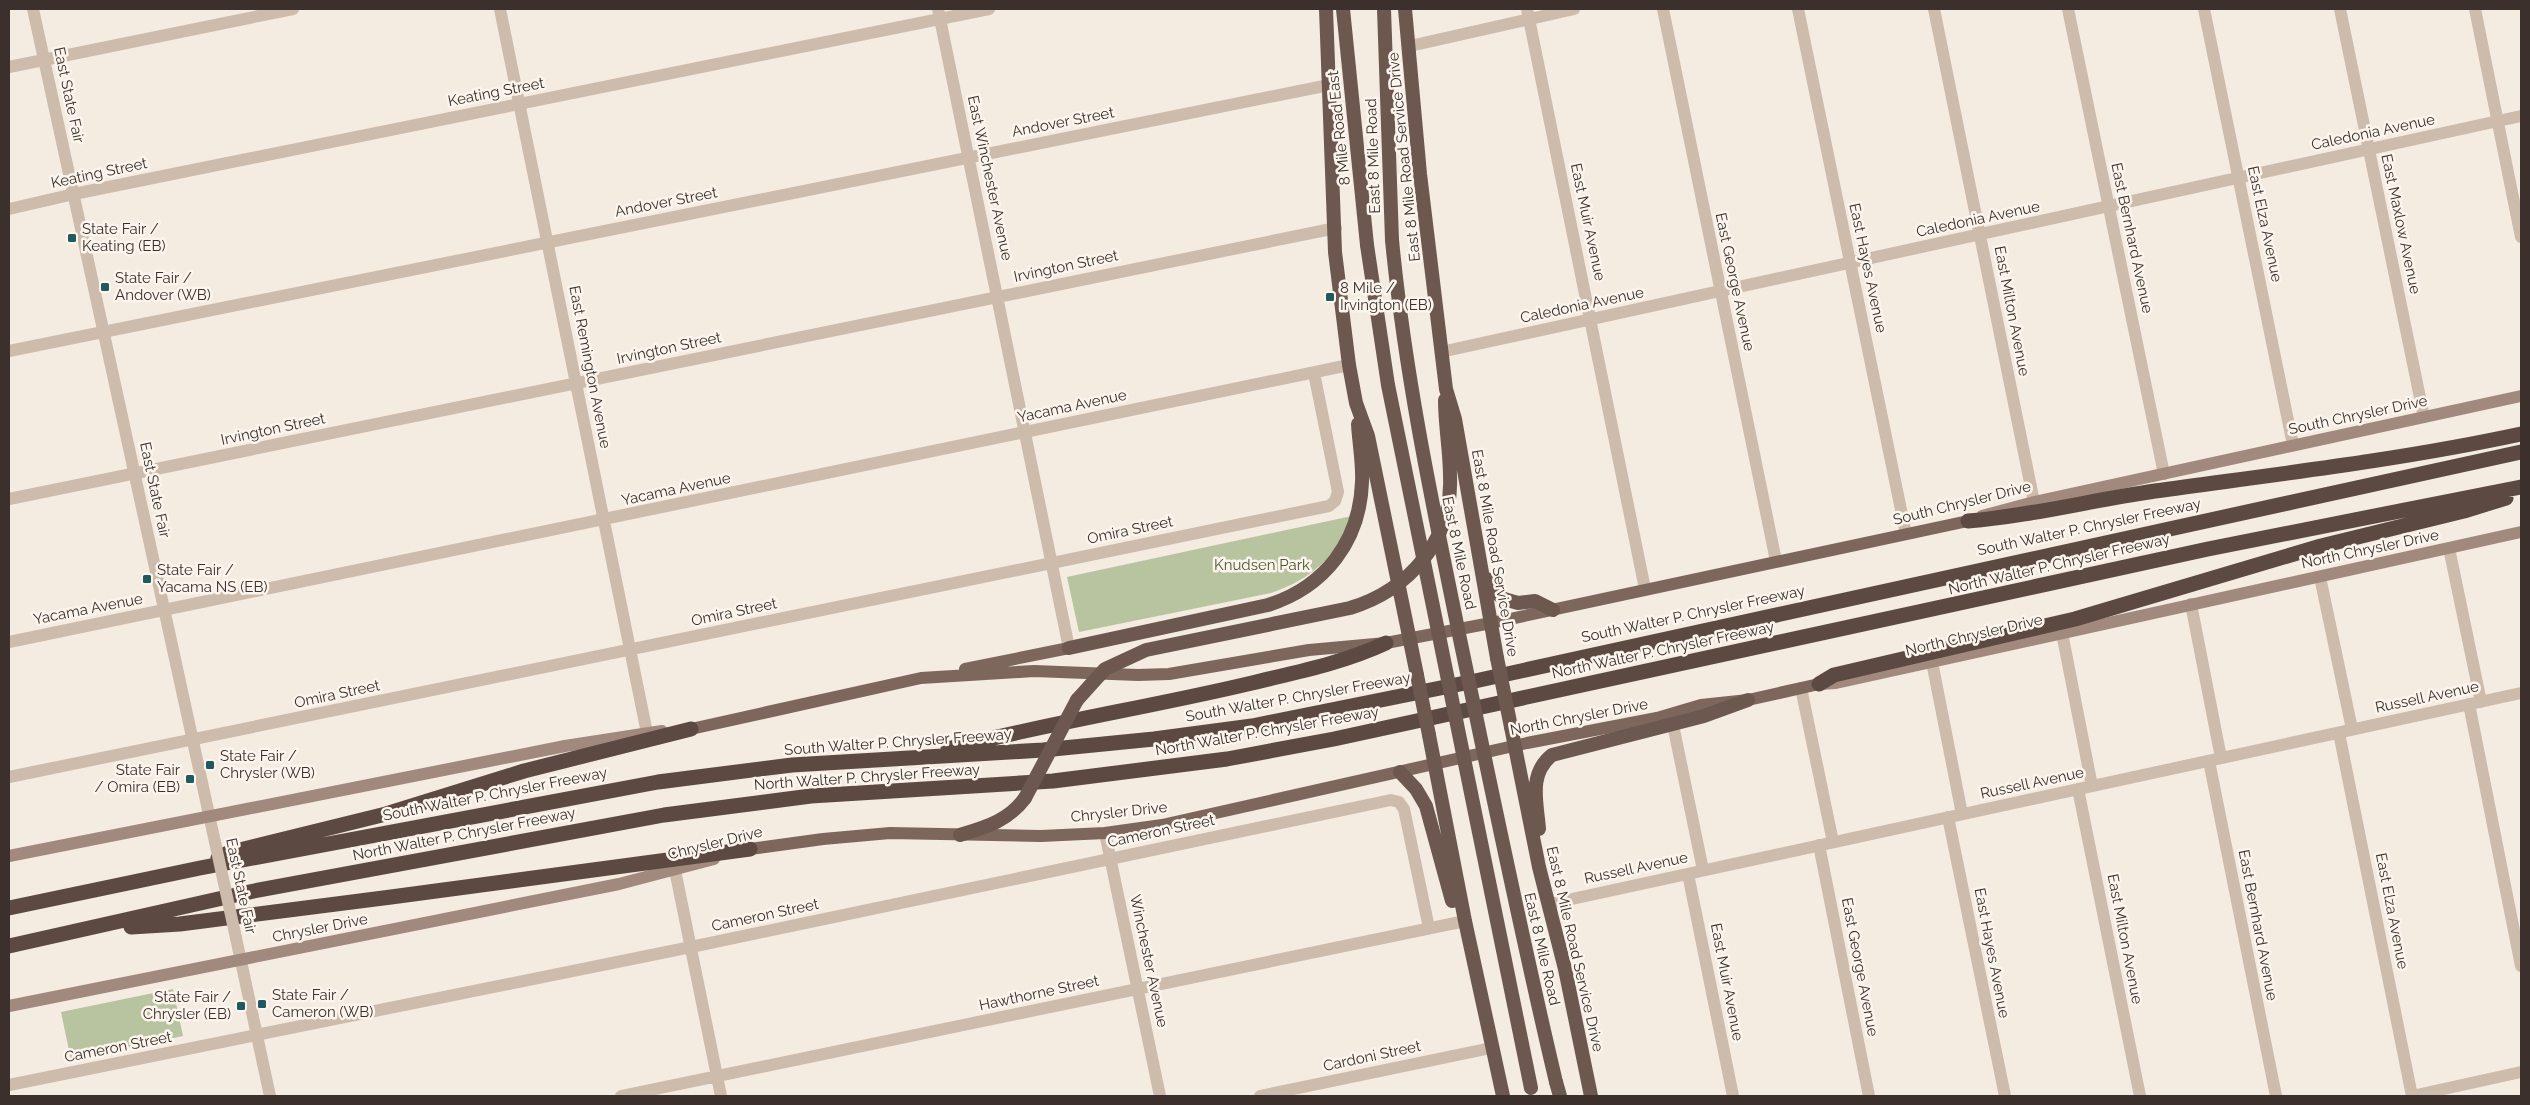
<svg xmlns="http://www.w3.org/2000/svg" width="2530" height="1105" font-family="Raleway,sans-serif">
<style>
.green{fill:#b8c4a0}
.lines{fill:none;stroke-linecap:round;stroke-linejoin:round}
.minor{stroke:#cdbbac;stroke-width:12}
.tertiary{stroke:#cdbbac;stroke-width:12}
.secondary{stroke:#a18a7d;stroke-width:12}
.primary{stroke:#7d675c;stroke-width:12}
.trunk{stroke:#6c584f;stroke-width:14}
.motorway{stroke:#5c4a42;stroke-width:15}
.tertiary-bridge{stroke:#cdbbac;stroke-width:12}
.trunk-bridge{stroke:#6c584f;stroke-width:14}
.poi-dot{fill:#1f5a5e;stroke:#fbf5ee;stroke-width:2}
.labels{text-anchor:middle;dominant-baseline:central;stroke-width:5;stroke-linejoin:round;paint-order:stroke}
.street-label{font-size:15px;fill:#3b302b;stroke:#fbf5ee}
.poi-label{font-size:15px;fill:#3b302b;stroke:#fbf5ee;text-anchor:start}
.park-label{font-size:15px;fill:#4a5a2e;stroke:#fbf5ee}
</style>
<rect width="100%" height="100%" fill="#f4ebe1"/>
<path class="green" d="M 1352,516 C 1336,557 1312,579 1271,593 L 1079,632 L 1067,577 Z
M 173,989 L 183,1036 L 71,1060 L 61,1012 Z"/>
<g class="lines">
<path class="minor" d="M 500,9 L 647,733
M 938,9 L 1069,648
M 1527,9 L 1645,589
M 1663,9 L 1776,561
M 1798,9 L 1906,534
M 1934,9 L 2034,502
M 2068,9 L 2164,474
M 2204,9 L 2293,445
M 2340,9 L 2424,417
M 2475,9 L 2521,237
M 1410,46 L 1574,9
M 9,67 L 293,9
M 9,209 L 74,194 L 989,9
M 9,351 L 1329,85
M 1441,352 L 2521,116
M 9,499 L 1336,228
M 2449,548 L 2481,702
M 2320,577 L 2352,729
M 2191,604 L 2221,758
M 2062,633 L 2092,786
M 9,642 L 1349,365
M 1932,662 L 1962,814
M 1801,688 L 1833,842
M 2469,704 L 2521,966
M 1665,719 L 1673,725 L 1703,870
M 2339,733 L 2412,1096
M 2209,761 L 2276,1096
M 9,777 L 1329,506 L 1335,501 L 1338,492 L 1314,373
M 2078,789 L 2140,1096
M 1948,817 L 2005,1096
M 1105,833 L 1160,1096
M 1819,845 L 1869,1096
M 675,870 L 721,1096
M 1688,874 L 1733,1096
M 1549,904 L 2521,693
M 9,1085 L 691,947 L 1391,800 L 1399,802 L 1404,809 L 1429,928
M 621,1096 L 1465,921
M 1260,1096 L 1491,1048
M 2412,1096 L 2521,1072"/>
<path class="tertiary" d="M 33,9 L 215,842
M 236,938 L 270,1096"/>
<path class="secondary" d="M 1982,516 L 2034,502 L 2521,396
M 1819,684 L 1836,683 L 2521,532
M 9,856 L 565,746 L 662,731
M 9,1006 L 619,884 L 714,859"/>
<path class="primary" d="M 965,669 L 1069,648
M 691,729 L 921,678 L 1034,671 L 1138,675 L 1169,674 L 1309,650 L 1386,643 L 1491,623 L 1968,521
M 750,849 L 823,839 L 890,833 L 1041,836 L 1105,833 L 1162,825 L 1527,743 L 1657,718 L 1701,705 L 1748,700 L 1819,684"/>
<path class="trunk" d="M 1326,9 L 1335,252 L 1349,365 L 1356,403 L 1368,436 L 1417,675
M 1343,9 L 1367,245
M 1384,9 L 1392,240
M 1405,9 L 1420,174 L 1446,389 L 1455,419 L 1497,658
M 1487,579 L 1499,595 L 1504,599 L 1518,603 L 1535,601 L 1553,610
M 1069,648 L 1268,605 C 1325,587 1360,541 1362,482 C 1363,463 1359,443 1358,424
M 1077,700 L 1105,669 L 1146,650 L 1350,608 C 1409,590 1453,540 1450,476 C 1450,451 1445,426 1445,400
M 1511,727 L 1539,867 L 1565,969 L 1591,1096
M 1429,735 L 1465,921 L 1503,1096
M 1400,772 L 1416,789 L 1426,806 L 1452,901
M 1539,829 C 1537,802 1528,774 1552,755 L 1704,716 L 1748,700
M 960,835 C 986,827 1008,821 1025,798
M 1556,1082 L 1560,1096"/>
<path class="motorway" d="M 1968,521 C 2031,516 2092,500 2155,491 C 2278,474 2400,460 2521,434
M 1819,684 L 1834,675 L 2075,619 L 2321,546 L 2464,511 L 2506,498
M 948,749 C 1048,723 1151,707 1252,683 C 1297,672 1343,663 1386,643
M 218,858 L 228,853 L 386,814 L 524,771 L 691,729
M 9,908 L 200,868 L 658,782 L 792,765 L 1043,750 L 1154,739 L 1252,726 L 1475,681 L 2521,452
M 131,927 L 180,924 L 391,897 L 750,849
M 9,946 L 254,891 L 664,815 L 811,796 L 1053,781 L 1227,759 L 1334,739 L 2208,549 L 2521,487"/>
<path class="tertiary-bridge" d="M 215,842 L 236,938"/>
<path class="trunk-bridge" d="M 1392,240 C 1405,375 1433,507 1460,639 C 1491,787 1521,935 1556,1082
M 1367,245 L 1388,385 L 1531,1088
M 1497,658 L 1511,727
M 1417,675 L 1429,735
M 1025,798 L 1077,700"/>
</g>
<g class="poi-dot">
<rect x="67" y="233" width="10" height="10" rx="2.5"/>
<rect x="100" y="282" width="10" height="10" rx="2.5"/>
<rect x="1325" y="292" width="10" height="10" rx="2.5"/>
<rect x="142" y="574" width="10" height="10" rx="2.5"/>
<rect x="205" y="760" width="10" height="10" rx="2.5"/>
<rect x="185" y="774" width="10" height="10" rx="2.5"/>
<rect x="257" y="999" width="10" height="10" rx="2.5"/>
<rect x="236" y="1001" width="10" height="10" rx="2.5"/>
</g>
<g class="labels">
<g class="street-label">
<text transform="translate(496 92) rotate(-11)">Keating Street</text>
<text transform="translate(69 95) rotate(78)">East State Fair</text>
<text transform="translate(1063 122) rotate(-11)">Andover Street</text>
<text transform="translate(1339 128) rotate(-96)">8 Mile Road East</text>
<text transform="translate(2373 132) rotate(-12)">Caledonia Avenue</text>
<text transform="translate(1373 156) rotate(-92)">East 8 Mile Road</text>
<text transform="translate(1404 157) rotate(-96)">East 8 Mile Road Service Drive</text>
<text transform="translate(99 173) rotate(-12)">Keating Street</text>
<text transform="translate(990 178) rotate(78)">East Winchester Avenue</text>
<text transform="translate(666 202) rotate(-11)">Andover Street</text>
<text transform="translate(1978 219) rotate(-12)">Caledonia Avenue</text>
<text transform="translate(1588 222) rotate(78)">East Muir Avenue</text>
<text transform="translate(2265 224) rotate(78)">East Elza Avenue</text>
<text transform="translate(2401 224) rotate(78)">East Maxlow Avenue</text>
<text transform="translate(2132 238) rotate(78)">East Bernhard Avenue</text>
<text transform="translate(1066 266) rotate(-12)">Irvington Street</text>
<text transform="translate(1868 268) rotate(78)">East Hayes Avenue</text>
<text transform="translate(1735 282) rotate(78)">East George Avenue</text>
<text transform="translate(1582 305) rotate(-12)">Caledonia Avenue</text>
<text transform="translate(2012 311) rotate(79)">East Milton Avenue</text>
<text transform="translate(669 348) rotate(-12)">Irvington Street</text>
<text transform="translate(590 367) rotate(79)">East Remington Avenue</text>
<text transform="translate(1072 406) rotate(-12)">Yacama Avenue</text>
<text transform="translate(2358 415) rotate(-12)">South Chrysler Drive</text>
<text transform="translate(273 429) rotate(-12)">Irvington Street</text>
<text transform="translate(676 489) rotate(-12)">Yacama Avenue</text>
<text transform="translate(155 490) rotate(78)">East State Fair</text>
<text transform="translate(1962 503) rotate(-14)">South Chrysler Drive</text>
<text transform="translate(2089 527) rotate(-12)">South Walter P. Chrysler Freeway</text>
<text transform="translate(1130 530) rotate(-12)">Omira Street</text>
<text transform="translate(2370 549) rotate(-12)">North Chrysler Drive</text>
<text transform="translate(1459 553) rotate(78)">East 8 Mile Road</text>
<text transform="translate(1495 553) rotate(80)">East 8 Mile Road Service Drive</text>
<text transform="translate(2059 564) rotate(-13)">North Walter P. Chrysler Freeway</text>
<text transform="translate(88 609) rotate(-11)">Yacama Avenue</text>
<text transform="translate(734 612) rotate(-12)">Omira Street</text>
<text transform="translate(1693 614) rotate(-12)">South Walter P. Chrysler Freeway</text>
<text transform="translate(1974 635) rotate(-13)">North Chrysler Drive</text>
<text transform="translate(1663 650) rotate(-12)">North Walter P. Chrysler Freeway</text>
<text transform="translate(337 694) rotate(-12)">Omira Street</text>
<text transform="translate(1298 697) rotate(-10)">South Walter P. Chrysler Freeway</text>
<text transform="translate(2427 697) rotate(-12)">Russell Avenue</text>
<text transform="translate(1579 717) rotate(-11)">North Chrysler Drive</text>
<text transform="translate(1267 731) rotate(-10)">North Walter P. Chrysler Freeway</text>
<text transform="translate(898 742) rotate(-4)">South Walter P. Chrysler Freeway</text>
<text transform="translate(867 777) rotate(-4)">North Walter P. Chrysler Freeway</text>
<text transform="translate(2032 783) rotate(-12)">Russell Avenue</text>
<text transform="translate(495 794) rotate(-11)">South Walter P. Chrysler Freeway</text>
<text transform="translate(1119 812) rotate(-6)">Chrysler Drive</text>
<text transform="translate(1161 831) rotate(-12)">Cameron Street</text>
<text transform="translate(464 834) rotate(-11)">North Walter P. Chrysler Freeway</text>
<text transform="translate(715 843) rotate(-14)">Chrysler Drive</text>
<text transform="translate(1636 868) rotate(-12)">Russell Avenue</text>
<text transform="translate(241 886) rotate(78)">East State Fair</text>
<text transform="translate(2392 911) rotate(79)">East Elza Avenue</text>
<text transform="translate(765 915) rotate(-12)">Cameron Street</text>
<text transform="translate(2258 925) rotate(79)">East Bernhard Avenue</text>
<text transform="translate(320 928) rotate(-11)">Chrysler Drive</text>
<text transform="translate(2125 939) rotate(79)">East Milton Avenue</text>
<text transform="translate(1542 949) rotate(77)">East 8 Mile Road</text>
<text transform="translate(1575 949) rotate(77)">East 8 Mile Road Service Drive</text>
<text transform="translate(1992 953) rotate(79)">East Hayes Avenue</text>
<text transform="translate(1149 961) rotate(78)">Winchester Avenue</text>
<text transform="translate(1860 967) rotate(79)">East George Avenue</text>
<text transform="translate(1727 982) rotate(79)">East Muir Avenue</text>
<text transform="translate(1039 993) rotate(-12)">Hawthorne Street</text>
<text transform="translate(118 1047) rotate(-11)">Cameron Street</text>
<text transform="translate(1372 1056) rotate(-12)">Cardoni Street</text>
</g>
<g class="poi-label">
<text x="82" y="229">State Fair /<tspan x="82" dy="17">Keating (EB)</tspan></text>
<text x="115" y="278">State Fair /<tspan x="115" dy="17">Andover (WB)</tspan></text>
<text x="1340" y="288">8 Mile /<tspan x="1340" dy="17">Irvington (EB)</tspan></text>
<text x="157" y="570">State Fair /<tspan x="157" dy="17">Yacama NS (EB)</tspan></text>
<text x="220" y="756">State Fair /<tspan x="220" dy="17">Chrysler (WB)</tspan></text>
<text x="180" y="770" text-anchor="end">State Fair<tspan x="180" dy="17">/ Omira (EB)</tspan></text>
<text x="272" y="995">State Fair /<tspan x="272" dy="17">Cameron (WB)</tspan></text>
<text x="231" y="997" text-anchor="end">State Fair /<tspan x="231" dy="17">Chrysler (EB)</tspan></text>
</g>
<g class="park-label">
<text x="1262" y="565">Knudsen Park</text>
</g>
</g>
<rect width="2530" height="1105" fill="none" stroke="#3b302b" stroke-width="20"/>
</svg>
